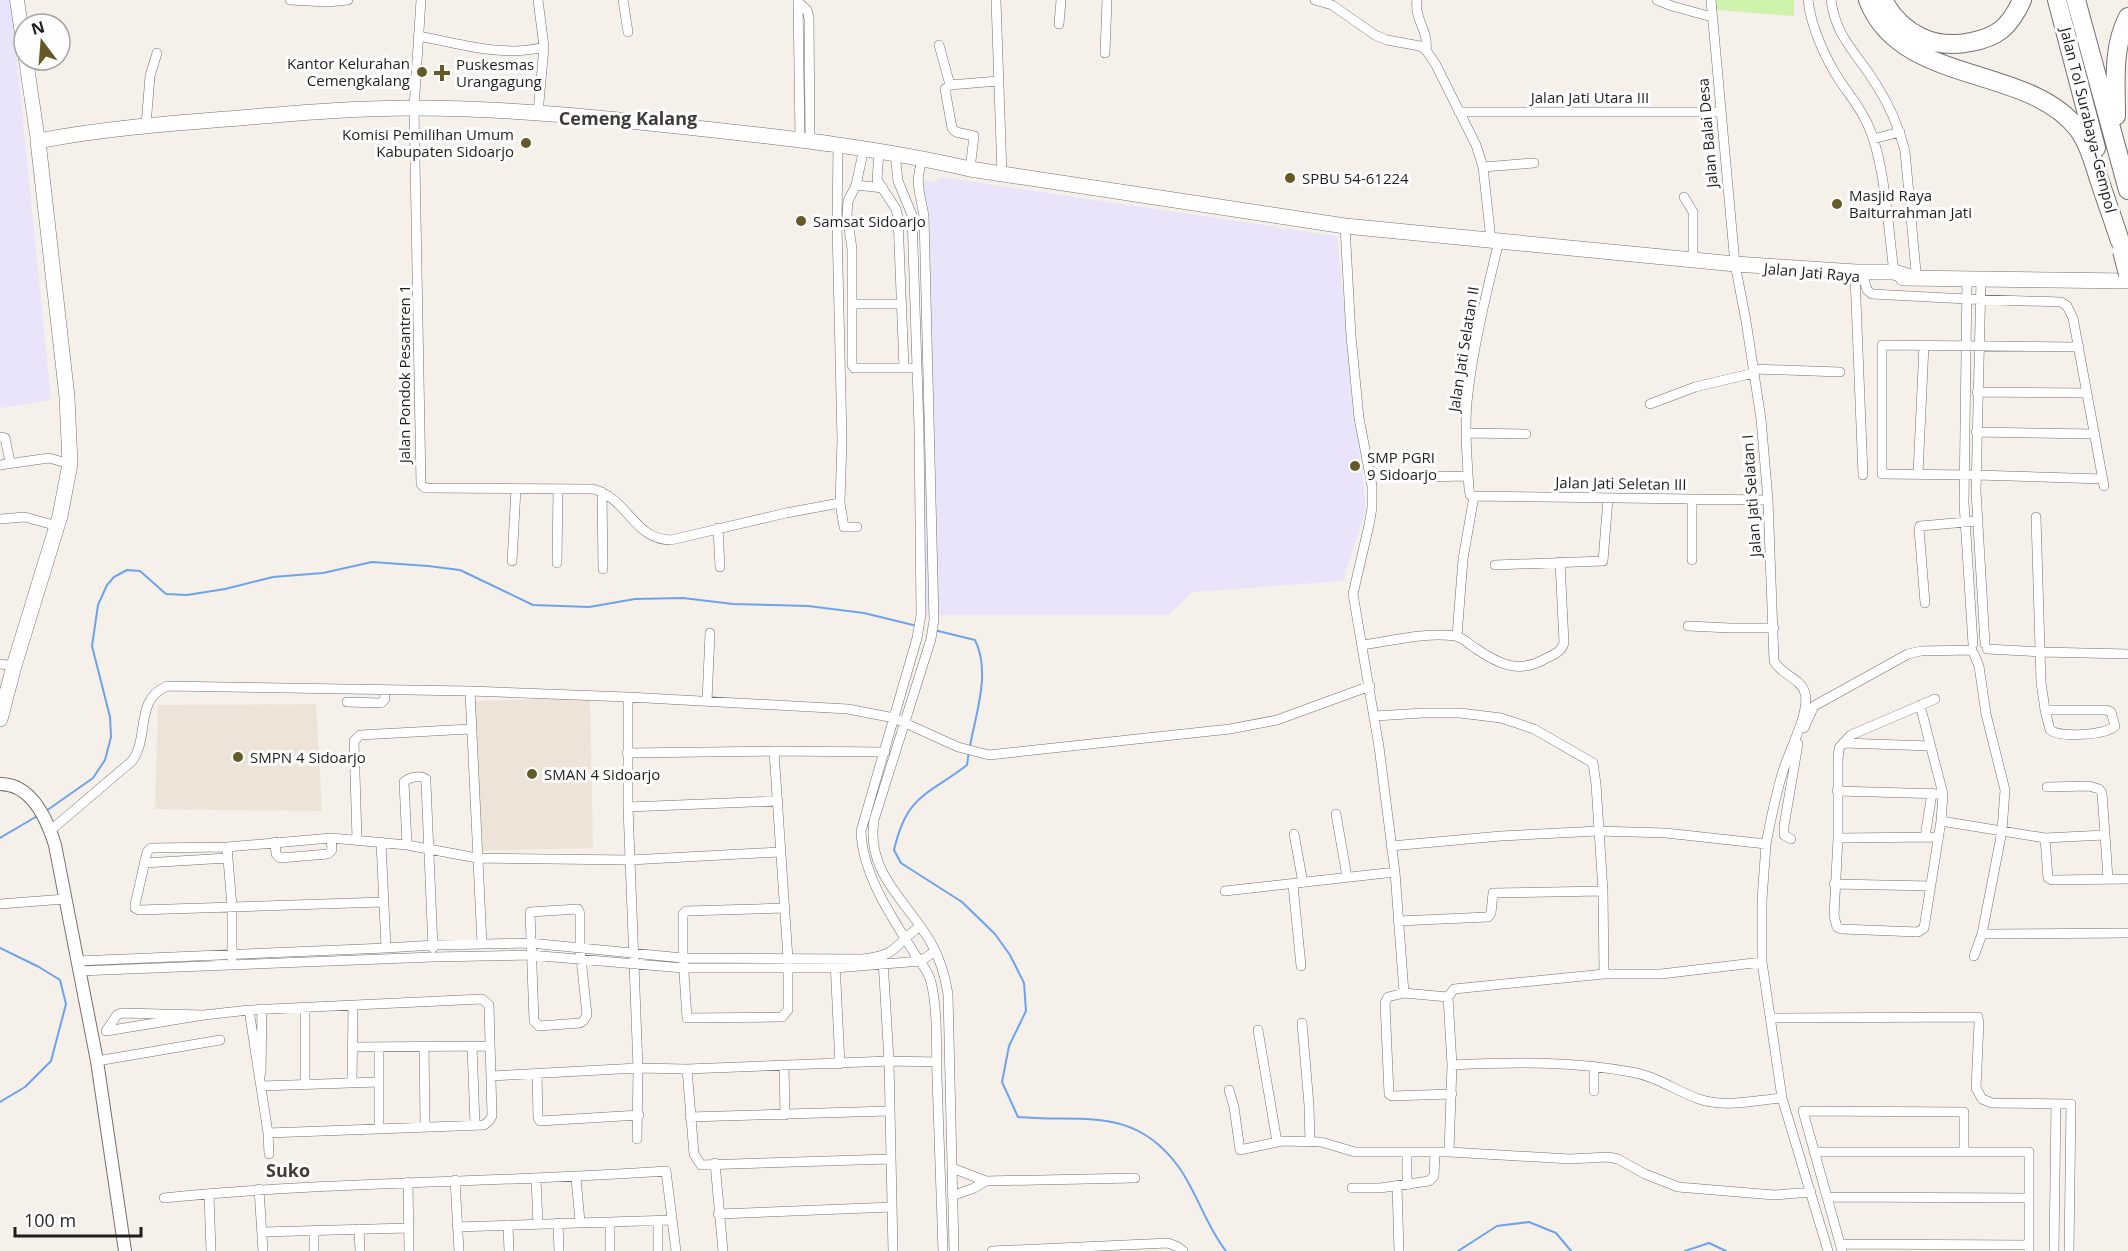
<svg xmlns="http://www.w3.org/2000/svg" width="2128" height="1251" font-family="'Open Sans',sans-serif">
<style>
.built{fill:#eee3d7}
.industrial{fill:#e9e4fa}
.grass{fill:#cff2ac}
.lines{fill:none;stroke-linecap:round;stroke-linejoin:round}
.stream{stroke:#6da3eb;stroke-width:2}
.minor-casing{stroke:#76716c;stroke-width:10}
.tertiary-casing{stroke:#76716c;stroke-width:14}
.secondary-casing{stroke:#76716c;stroke-width:15}
.primary-casing{stroke:#76716c;stroke-width:16}
.motorway-casing{stroke:#76716c;stroke-width:20}
.minor{stroke:#fff;stroke-width:9}
.tertiary{stroke:#fff;stroke-width:12}
.secondary{stroke:#fff;stroke-width:14}
.primary{stroke:#fff;stroke-width:15}
.motorway{stroke:#fff;stroke-width:18}
.motorway-bridge-casing{stroke:#76716c;stroke-width:20;stroke-linecap:butt}
.motorway-bridge{stroke:#fff;stroke-width:18}
.poi-dot{fill:#655a26;stroke:#fefefe;stroke-width:2}
.labels{text-anchor:middle;dominant-baseline:central;stroke-width:6;stroke-linejoin:round;paint-order:stroke}
.poi-label{font-size:15px;fill:#211f1d;stroke:#fefefe;text-anchor:start}
.street-label{font-size:15px;fill:#211f1d;stroke:#fefefe}
.quarter-label{font-size:18px;font-weight:bold;fill:#403b37;stroke:#fefefe}
</style>
<rect width="100%" height="100%" fill="#f6f0ea"/>
<path class="built" d="M 590,698 L 593,848 L 474,851 L 471,701 Z
M 316,704 L 322,811 L 155,809 L 158,705 Z"/>
<path class="industrial" d="M 0,0 L 11,0 L 51,400 L 0,408 Z
M 941,177 L 1337,236 L 1366,509 L 1343,581 L 1193,592 L 1168,615 L 921,615 L 922,223 L 917,179 L 935,182 Z"/>
<path class="grass" d="M 1716,0 L 1794,0 L 1794,16 L 1717,10 Z"/>
<g class="lines">
<path class="stream" d="M 934,630 L 975,640 C 991,672 976,713 970,746
M 969,751 L 967,765 C 927,796 907,794 894,850 L 901,863 L 962,902 L 995,934 L 1010,955 L 1024,983 L 1026,1011 L 1009,1046 L 1002,1082 L 1018,1117 C 1082,1123 1133,1105 1178,1166 C 1197,1192 1206,1226 1226,1251
M 46,811 L 93,778 L 105,760 L 111,737 L 110,717 L 92,646 L 98,605 L 107,585 L 114,577 L 127,570 L 140,571 L 166,594 L 187,595 L 225,589 L 273,577 L 323,573 L 372,562 L 428,566 L 460,570 L 533,605 L 589,607 L 635,599 L 683,598 L 733,604 L 808,606 L 864,613 L 917,626
M 0,838 L 39,815
M 0,948 L 39,967 L 60,980 L 66,1004 L 51,1061 L 25,1087 L 0,1102
M 1458,1251 L 1497,1226 L 1529,1222 L 1556,1233 L 1571,1251
M 1685,1251 L 1709,1243 L 1726,1251"/>
<defs>
<path id="minor" d="M 290,0 L 327,2 L 348,0
M 421,0 L 414,108 L 421,484 L 425,488 L 593,489 C 629,499 633,539 671,540 L 786,513 L 840,503
M 623,0 L 628,32
M 798,0 L 800,139
M 996,0 L 1002,174
M 1315,0 L 1332,5 L 1375,35 L 1387,40 L 1420,46 L 1426,50 L 1436,65 L 1476,145 L 1483,167 L 1491,240
M 1417,0 C 1414,19 1429,31 1426,50
M 1657,0 L 1672,6 L 1712,17
M 1808,0 C 1811,27 1825,58 1840,81 C 1848,93 1858,105 1865,119 C 1885,156 1888,229 1894,272
M 1831,0 C 1836,39 1859,55 1877,86 C 1890,106 1899,128 1905,151 L 1916,272
M 798,2 L 807,10 L 809,18 L 810,140
M 1059,24 L 1061,0
M 418,36 C 459,43 503,58 544,47
M 939,45 L 950,85 L 945,89 L 952,128 L 956,132 L 974,136 L 970,169
M 1105,53 L 1107,0
M 950,85 L 998,81
M 1459,112 L 1720,112
M 538,113 L 544,47 L 538,0
M 146,125 L 150,76 L 157,53
M 1873,139 L 1900,132
M 838,144 L 837,226 L 842,440 L 840,503 L 844,527 L 857,527
M 864,148 L 856,185 L 848,201 L 847,214 L 852,249 L 852,365 L 854,368 L 916,368
M 879,152 L 877,180 L 896,209 L 898,218 L 904,368
M 895,154 L 898,181 L 912,215 L 919,428 L 921,615 L 917,638 L 861,831 C 862,873 891,916 913,951 C 919,962 928,969 931,982 C 938,1010 936,1048 937,1077 C 939,1135 941,1193 943,1251
M 923,158 C 914,183 920,192 924,216 L 934,620 L 931,639 L 874,820 C 866,873 906,900 930,941 C 940,958 945,975 948,994 L 954,1251
M 1483,167 L 1534,163
M 856,185 L 883,188
M 1684,197 L 1693,212 L 1693,260
M 1345,226 L 1351,336 L 1359,418 L 1372,486 L 1372,508 L 1369,525 L 1353,594 L 1379,747 L 1395,872 L 1404,993
M 1855,276 L 1863,475
M 1863,276 L 1867,290 L 1872,294 L 1967,299 L 2061,302 L 2067,306 L 2073,318 L 2104,486
M 1967,279 L 1964,503 L 1973,644
M 1981,279 L 1976,491 L 1985,644
M 852,304 L 902,304
M 2079,347 L 1882,345 L 1882,474 L 1976,475 L 2103,479
M 1753,369 L 1840,372
M 1977,392 L 2087,393
M 1650,404 L 1695,387 L 1754,373
M 1976,432 L 2095,434
M 1467,433 L 1526,434
M 0,437 L 5,438 L 10,462
M 0,465 L 49,458 L 70,464
M 1918,474 L 1924,345
M 1419,477 L 1468,476
M 602,492 L 603,569
M 1474,496 L 1768,500
M 1474,496 L 1470,495 L 1469,489 C 1467,457 1464,425 1468,393 C 1474,342 1487,291 1499,241
M 1692,499 L 1692,560
M 2036,517 L 2041,682 L 2045,710 L 2050,730 C 2061,738 2106,735 2115,726 L 2111,712 L 2106,710 L 2045,710
M 0,519 L 25,517 L 57,526
M 718,528 L 720,567
M 512,561 L 516,489
M 557,563 L 558,489
M 1495,565 L 1603,561 L 1608,498
M 1925,603 L 1919,529 L 1920,526 L 1978,521
M 1688,626 L 1730,628 L 1774,628
M 1457,636 L 1463,559 L 1474,496
M 1362,645 C 1391,641 1425,632 1455,636 C 1463,637 1468,644 1475,648 C 1497,663 1517,674 1543,660 C 1552,655 1561,653 1564,643 L 1560,562
M 1987,649 L 2041,652 L 2128,654
M 1974,654 L 1979,666 L 1986,714 L 2005,790 L 2002,831 L 1982,934 L 2128,933
M 0,664 L 14,666
M 470,691 L 482,944
M 628,697 L 628,807 L 638,1068 L 637,1139
M 707,701 L 710,633
M 347,702 L 381,703 L 385,699 L 384,690
M 1920,705 L 1943,794 L 1941,821 L 1924,928 L 1918,932 L 1841,929 L 1837,927 L 1834,916 L 1838,838 L 1838,761 L 1839,748 L 1851,735 L 1935,699
M 1375,716 L 1423,713 L 1460,713 L 1501,718 L 1534,729 L 1593,763 L 1596,784 L 1603,891 L 1604,974
M 1804,728 L 1814,706 L 1908,654 L 1921,651 L 1972,650
M 1843,743 L 1931,746
M 774,751 L 788,959 L 788,1010 L 782,1017 L 687,1018 L 683,958 L 683,914 L 686,911 L 785,908
M 627,753 L 774,751 L 885,752
M 1837,791 L 1943,794
M 628,807 L 778,801
M 1336,814 L 1347,877
M 1941,821 L 2045,838 L 2105,835 L 2102,793 L 2099,789 L 2089,786 L 2047,787
M 51,830 L 132,761 C 150,737 134,700 167,686 L 470,691 L 628,697 L 848,709 L 894,718 L 958,747 L 989,755 L 1230,729 L 1277,720 L 1370,686
M 1294,834 L 1303,883
M 2105,835 L 2108,879
M 1925,837 L 1932,793
M 1838,838 L 1938,837
M 2045,838 L 2048,878 L 2052,880 L 2127,879
M 357,839 L 354,741 L 360,735 L 470,729
M 1791,839 L 1784,835 L 1784,826 L 1798,744
M 275,842 L 276,854 L 280,858 L 328,854 L 332,850 L 331,838
M 381,842 L 386,948
M 407,845 L 404,782 C 409,777 420,775 426,779 L 426,783 L 433,948
M 1391,846 L 1501,836 L 1598,831 L 1666,833 L 1766,844 C 1771,819 1776,792 1784,768 C 1790,749 1810,712 1805,693 C 1801,678 1781,675 1774,661 L 1768,500 L 1761,419 L 1746,321 L 1735,264 L 1711,0
M 227,847 L 232,907 L 232,959
M 144,863 L 228,858
M 1834,884 L 1931,886
M 1293,885 L 1301,966
M 1225,891 L 1395,872
M 383,902 L 139,910 L 135,908 L 135,905 L 147,852 L 151,848 L 227,847 L 331,838 L 407,845 L 477,858 L 630,860 L 779,852
M 0,904 L 65,899
M 578,909 L 580,914 L 580,948 L 587,1015 L 584,1020 L 580,1023 L 539,1026 L 534,1021 L 530,912 Z
M 1398,921 L 1488,917 L 1491,913 L 1493,893 L 1603,891
M 1974,956 L 1982,934
M 883,960 L 889,1061 L 893,1251
M 77,961 L 386,948 L 434,945 L 530,943 L 683,958 L 862,959 C 900,955 892,946 919,927
M 835,962 L 840,1064
M 79,971 L 433,957 L 530,955 L 683,968 L 835,968 L 921,961 L 935,951
M 1448,997 L 1452,1065 L 1449,1152 L 1570,1159 L 1608,1157 L 1618,1159 L 1645,1174 L 1678,1187 L 1774,1195 L 1811,1192
M 305,1008 L 305,1085
M 249,1010 L 268,1133 L 269,1154
M 204,1015 L 122,1013 L 117,1015 L 106,1031 L 204,1015 L 249,1010 L 482,999 L 489,1005 L 492,1116 L 489,1121 L 484,1125 L 268,1133
M 1770,1018 L 1978,1017 L 1979,1023 L 1976,1088 L 1982,1099 L 1992,1103 L 2071,1104 L 2069,1251
M 1302,1023 L 1309,1105 L 1310,1142
M 1258,1030 L 1277,1142
M 424,1046 L 425,1125
M 472,1046 L 475,1124
M 353,1047 L 489,1046
M 379,1047 L 379,1128
M 97,1061 L 220,1040
M 1452,1065 C 1513,1062 1571,1061 1631,1072 C 1656,1076 1676,1091 1699,1099 C 1724,1108 1756,1100 1782,1098 L 1762,962 L 1762,900 L 1766,844
M 784,1066 L 785,1115
M 687,1069 L 694,1154 L 701,1165 L 890,1159
M 261,1073 L 262,1009
M 537,1074 L 538,1118 L 540,1121 L 639,1115
M 491,1076 L 638,1068 L 687,1069 L 889,1061 L 937,1062
M 352,1082 L 353,1007
M 261,1086 L 379,1082
M 1229,1090 L 1234,1107 L 1240,1150 L 1282,1141 L 1321,1142 L 1355,1152 L 1449,1152
M 1594,1091 L 1594,1066
M 1452,1094 L 1392,1096 L 1389,1094 L 1385,1003 L 1388,997 L 1404,993 L 1448,997 L 1454,989 L 1604,974 L 1661,974 L 1762,962
M 1782,1098 L 1828,1251
M 690,1117 L 889,1111
M 1814,1152 L 2029,1152 L 2029,1251
M 715,1163 L 723,1251
M 952,1168 L 986,1181 L 974,1188 L 952,1196
M 576,1178 L 580,1222
M 536,1179 L 538,1224
M 455,1180 L 459,1251
M 986,1181 L 1135,1178
M 408,1182 L 409,1251
M 1407,1185 L 1407,1152
M 1397,1186 L 1399,1251
M 1352,1188 L 1380,1188 L 1429,1181 L 1434,1176 L 1435,1152
M 259,1189 L 263,1251
M 209,1195 L 211,1251
M 1827,1197 L 2029,1198
M 164,1198 C 331,1181 499,1183 666,1171 L 676,1251
M 718,1214 L 892,1207
M 658,1221 L 658,1251
M 610,1222 L 610,1251
M 558,1223 L 559,1251
M 508,1225 L 509,1251
M 457,1227 L 672,1220
M 359,1229 L 360,1251
M 314,1230 L 314,1251
M 262,1232 L 408,1228
M 1840,1244 L 2029,1245
M 992,1251 L 1168,1243 L 1178,1247 L 1183,1251
M 1842,1251 L 1803,1111 L 1964,1112 L 1964,1152
M 2054,1251 L 2056,1104"/>
<path id="tertiary" d="M 0,784 C 31,784 47,819 55,845 L 97,1061 L 125,1251"/>
<path id="secondary" d="M 17,0 L 24,47
M 26,60 L 38,141"/>
<path id="primary" d="M 1903,278 L 2128,281
M 0,719 L 14,666 L 60,516 L 70,464 L 67,397 L 38,141 C 100,129 163,124 226,119 C 288,114 351,108 414,108 C 508,108 602,118 696,128 C 788,138 880,148 970,169 L 1345,226 L 1735,264 L 1856,272 L 1894,272 L 1913,278"/>
<path id="motorway" d="M 1868,0 C 1901,86 2028,64 2078,129 C 2088,143 2093,160 2098,176 C 2105,198 2113,219 2120,241
M 1883,0 C 1901,34 1934,50 1971,42 C 1982,40 1993,36 2001,30 C 2011,22 2017,11 2022,0
M 2057,0 L 2096,148
M 2076,0 L 2128,190
M 2116,116 C 2116,82 2112,48 2128,17"/>
</defs>
<use href="#minor" class="minor-casing"/>
<use href="#tertiary" class="tertiary-casing"/>
<use href="#secondary" class="secondary-casing"/>
<use href="#primary" class="primary-casing"/>
<use href="#motorway" class="motorway-casing"/>
<use href="#minor" class="minor"/>
<use href="#tertiary" class="tertiary"/>
<use href="#secondary" class="secondary"/>
<use href="#primary" class="primary"/>
<use href="#motorway" class="motorway"/>
<defs>
<path id="motorway-bridge" d="M 2122,251 L 2128,274"/>
</defs>
<use href="#motorway-bridge" class="motorway-bridge-casing"/>
<use href="#motorway-bridge" class="motorway-bridge"/>
</g>
<g class="poi-dot">
<circle cx="422" cy="72" r="6"/>
<path d="M439 64h6v6h6v6h-6v6h-6v-6h-6v-6h6z"/>
<circle cx="526" cy="143" r="6"/>
<circle cx="1290" cy="178" r="6"/>
<circle cx="1837" cy="204" r="6"/>
<circle cx="801" cy="221" r="6"/>
<circle cx="1355" cy="466" r="6"/>
<circle cx="238" cy="757" r="6"/>
<circle cx="532" cy="774" r="6"/>
</g>
<g class="labels">
<g class="poi-label">
<text x="410" y="63" text-anchor="end">Kantor Kelurahan<tspan x="410" dy="17">Cemengkalang</tspan></text>
<text x="456" y="64">Puskesmas<tspan x="456" dy="17">Urangagung</tspan></text>
<text x="514" y="134" text-anchor="end">Komisi Pemilihan Umum<tspan x="514" dy="17">Kabupaten Sidoarjo</tspan></text>
<text x="1302" y="178">SPBU 54-61224</text>
<text x="1849" y="195">Masjid Raya<tspan x="1849" dy="17">Baiturrahman Jati</tspan></text>
<text x="813" y="221">Samsat Sidoarjo</text>
<text x="1367" y="457">SMP PGRI<tspan x="1367" dy="17">9 Sidoarjo</tspan></text>
<text x="250" y="757">SMPN 4 Sidoarjo</text>
<text x="544" y="774">SMAN 4 Sidoarjo</text>
</g>
<g class="street-label">
<text x="1590" y="97">Jalan Jati Utara III</text>
<text transform="translate(2089 120) rotate(76)">Jalan Tol Surabaya–Gempol</text>
<text transform="translate(1707 133) rotate(-95)">Jalan Balai Desa</text>
<text transform="translate(1812 272) rotate(5)">Jalan Jati Raya</text>
<text transform="translate(1463 349) rotate(-81)">Jalan Jati Selatan II</text>
<text transform="translate(404 374) rotate(-90)">Jalan Pondok Pesantren 1</text>
<text transform="translate(1621 483) rotate(1)">Jalan Jati Seletan III</text>
<text transform="translate(1751 496) rotate(-94)">Jalan Jati Selatan I</text>
</g>
<g class="quarter-label">
<text x="628" y="118">Cemeng Kalang</text>
<text x="288" y="1170">Suko</text>
</g>
</g>
<g transform="translate(42 42) rotate(344)"><circle r="28" fill="#fefefe" stroke="#a6a5a4" stroke-width="1.5"/>
<path d="M0-4.5L10 22L0 15L-10 22Z" fill="#655a26"/>
<text y="-9" font-size="16" font-weight="bold" text-anchor="middle" fill="#211f1d">N</text>
</g>
<path d="M15 1227v9h126v-9" fill="none" stroke="#211f1d" stroke-width="3"/>
<text x="24" y="1227" font-size="18" fill="#211f1d" stroke="#fefefe" stroke-width="4.5" paint-order="stroke">100 m</text>
</svg>
